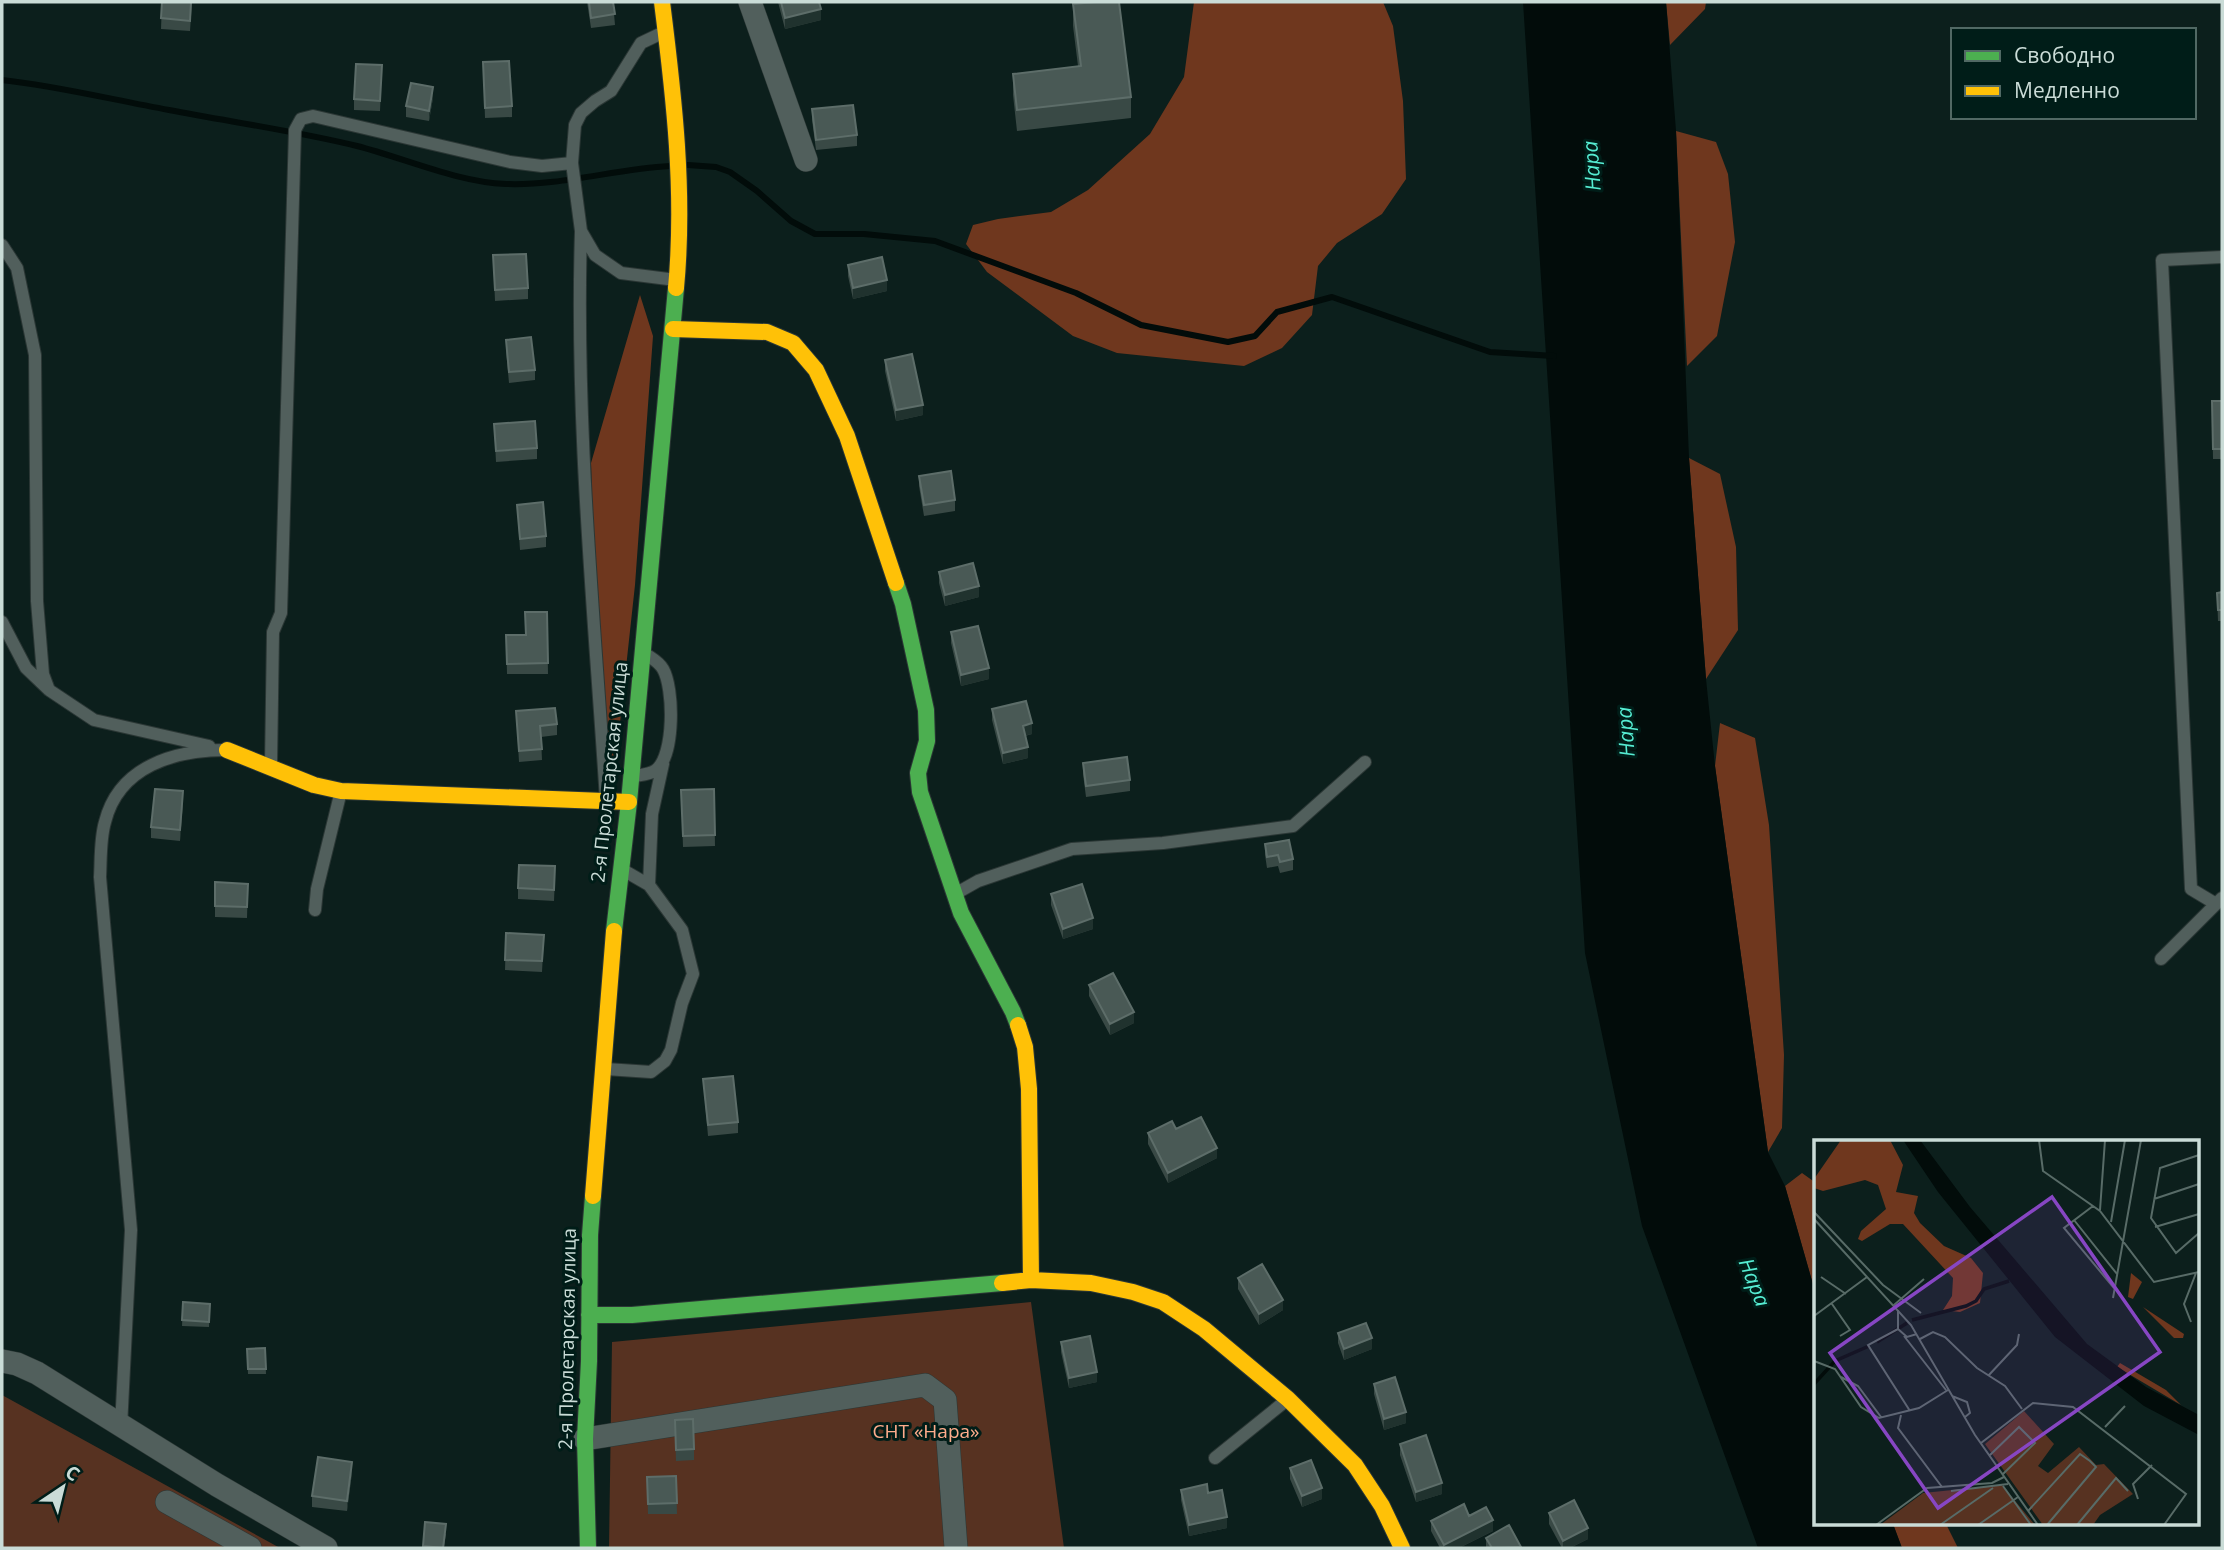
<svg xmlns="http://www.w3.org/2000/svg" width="2224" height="1550" font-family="'Open Sans',sans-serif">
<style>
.green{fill:#573221}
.forest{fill:#6f371e}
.water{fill:#020c0a}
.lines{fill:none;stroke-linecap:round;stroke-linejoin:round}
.stream{stroke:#020c0a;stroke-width:6}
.lane-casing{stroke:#2b3735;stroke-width:14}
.street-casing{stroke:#2b3735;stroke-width:24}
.fast-casing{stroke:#2b3735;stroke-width:18}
.slow-casing{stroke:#2b3735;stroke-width:18}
.lane{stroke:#515f5c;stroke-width:12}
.street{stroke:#515f5c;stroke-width:23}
.fast{stroke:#4caf50;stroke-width:16}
.slow{stroke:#ffc107;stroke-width:16}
.wall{fill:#394945}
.shaded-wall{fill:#20322e}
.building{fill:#495955;stroke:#5d6d69;stroke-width:2}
.labels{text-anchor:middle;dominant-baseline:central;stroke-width:6;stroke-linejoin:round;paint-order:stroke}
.street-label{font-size:19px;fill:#cadcd7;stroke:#001d18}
.park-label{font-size:19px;fill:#fdac8c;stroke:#001d18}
.water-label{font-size:21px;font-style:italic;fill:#55ecd2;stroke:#001d18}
.inset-river{fill:none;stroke:#020c0a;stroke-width:3.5}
.inset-road{fill:none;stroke:#586b67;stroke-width:2}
.view{fill:#8746c3;fill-opacity:0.15;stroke:#8746c3;stroke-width:3.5}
.inset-edge{fill:none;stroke:#cadcd7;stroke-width:3.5}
</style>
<rect width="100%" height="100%" fill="#0c1f1c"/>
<path class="green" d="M 1031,1302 L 1064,1548 L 609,1548 L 612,1342 Z
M 2,1395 L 280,1548 L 2,1548 Z"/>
<path class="forest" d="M 1194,2 L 1383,2 L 1393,26 L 1403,101 L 1406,179 L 1382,214 L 1337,243 L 1318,266 L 1312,315 L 1282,348 L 1244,366 L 1117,353 L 1073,336 L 987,272 L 966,244 L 973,225 L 998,219 L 1051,212 L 1088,190 L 1150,134 L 1184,77 Z
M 1666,2 L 1706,2 L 1705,9 L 1670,45 Z
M 1676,131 L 1716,142 L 1728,174 L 1735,242 L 1717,336 L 1687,366 Z
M 640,295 L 653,336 L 635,585 L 614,778 L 597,678 L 591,463 Z
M 1689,458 L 1720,474 L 1736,547 L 1738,630 L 1706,679 Z
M 1720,723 L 1755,738 L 1769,825 L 1784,1055 L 1782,1128 L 1768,1152 L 1715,766 Z
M 1802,1173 L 1816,1183 L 1816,1295 L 1785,1186 Z
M 1893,1524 L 1946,1524 L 1958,1548 L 1902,1548 Z"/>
<path class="water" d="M 1523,2 L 1666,2 L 1676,131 L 1689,458 L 1706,679 L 1715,766 L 1768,1152 L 1785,1186 L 1816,1295 L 1816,1524 L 1893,1524 L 1902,1548 L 1758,1548 L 1642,1226 L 1585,953 Z"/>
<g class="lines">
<path class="stream" d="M 2,80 C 58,86 113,100 169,110 C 231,122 296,131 357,146 C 404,158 457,182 506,184 C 561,186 615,169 670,166
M 688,165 L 716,167 L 730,172 L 757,191 L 791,221 L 815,234 L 864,234 L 935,241 L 1076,293 L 1141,325 L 1228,342 L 1255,336 L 1277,312 L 1332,297 L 1490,352 L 1554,356"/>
<defs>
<path id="lane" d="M 662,33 L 641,43 L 611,91 L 595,101 L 581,113 L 575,125 L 572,163 L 581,231 L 595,255 L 621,273 L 676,280
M 581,231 C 575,421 594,611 606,800
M 2,245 L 17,268 L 35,355 L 37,601 L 43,674 L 49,690
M 2,622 L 26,668 L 49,690 L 94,720 L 209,746
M 271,765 L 273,632 L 281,613 L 295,130 L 301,119 L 313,116 L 510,162 L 542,166 L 572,163
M 635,776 C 641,775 651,774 656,770 C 675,755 674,688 663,669 C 659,662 653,659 647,655
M 649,885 L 652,814 L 663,764
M 955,894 L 978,881 L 1072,849 L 1163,843 L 1293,826 L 1365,762
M 2216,904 L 2191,889 L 2162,260 L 2222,257
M 315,910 L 317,889 L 341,791
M 2161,959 L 2222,898
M 606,1069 L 651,1072 L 665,1061 L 671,1050 L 682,1003 L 693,974 L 682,930 L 649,885 L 623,870
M 121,1427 L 131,1230 L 100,877 C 101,859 100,839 105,822 C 119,766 175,750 226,750
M 1215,1458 L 1288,1399"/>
<path id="street" d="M 750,2 L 806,160
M 2,1361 L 17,1364 L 37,1373 L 217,1485 L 326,1548
M 585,1439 L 925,1385 L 945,1400 L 956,1548
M 167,1502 L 250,1548"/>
<path id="fast" d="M 896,583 L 903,604 L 926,710 L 927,741 L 918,773 L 920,792 L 961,913 L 1013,1012 L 1018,1025
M 614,931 L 629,802 L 676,288
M 589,1315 L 632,1315 L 1002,1283
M 588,1548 L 585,1439 L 589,1361 L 590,1235 L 593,1196"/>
<path id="slow" d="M 662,2 C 674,97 685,192 676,288
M 673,329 L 767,332 L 793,343 L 816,370 L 847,436 L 896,583
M 227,750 L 314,785 L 341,791 L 629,802
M 1018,1025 L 1025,1047 L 1029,1089 L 1031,1280
M 593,1196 L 614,931
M 1002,1283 L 1031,1280 L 1091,1283 L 1133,1292 L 1163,1302 L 1204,1329 L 1288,1399 L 1355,1465 L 1382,1506 L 1402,1548"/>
</defs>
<use href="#lane" class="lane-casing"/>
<use href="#street" class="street-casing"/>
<use href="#fast" class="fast-casing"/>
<use href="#slow" class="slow-casing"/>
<use href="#lane" class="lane"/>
<use href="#street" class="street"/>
<use href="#fast" class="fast"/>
<use href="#slow" class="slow"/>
</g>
<path class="wall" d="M 162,2 L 192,2 L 190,31 L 161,29 Z
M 587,2 L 613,2 L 615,25 L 591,28 Z
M 778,2 L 819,2 L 821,20 L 785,29 Z
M 1073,4 L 1131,97 L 1131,118 L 1017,131 L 1013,95 L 1013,74 L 1078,66 L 1073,26 Z
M 483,62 L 512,106 L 512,117 L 485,118 Z
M 382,65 L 380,111 L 354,110 L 354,99 Z
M 433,98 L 429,121 L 406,117 L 406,106 Z
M 812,109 L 857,135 L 857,146 L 816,150 L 812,120 Z
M 493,255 L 528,288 L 528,299 L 495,301 Z
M 848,265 L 887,291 L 853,299 L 848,276 Z
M 506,340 L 535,370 L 535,380 L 509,383 L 506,350 Z
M 885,360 L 923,415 L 896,421 L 885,371 Z
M 2212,401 L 2222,401 L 2222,459 L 2213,459 Z
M 494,424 L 537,448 L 537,459 L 496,462 Z
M 919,476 L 955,500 L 955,511 L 924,516 L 919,486 Z
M 517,505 L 546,536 L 546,547 L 520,550 Z
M 939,572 L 979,597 L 945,606 L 939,583 Z
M 2222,592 L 2222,621 L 2218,621 L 2217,593 Z
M 547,612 L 548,674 L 507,674 L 506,635 L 525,635 Z
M 951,632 L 989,679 L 961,686 L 951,643 Z
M 992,709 L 1032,734 L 1025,736 L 1028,758 L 1003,764 L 992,720 Z
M 516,711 L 557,724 L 557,735 L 541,737 L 542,760 L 519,762 Z
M 1083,763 L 1130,780 L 1130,791 L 1086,797 L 1083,774 Z
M 714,789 L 715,846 L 683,847 L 681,790 Z
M 183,802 L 180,841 L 151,838 L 151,827 Z
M 1265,844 L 1293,859 L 1293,870 L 1280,873 L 1278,866 L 1267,868 L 1265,855 Z
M 555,877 L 554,901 L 518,899 L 518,888 Z
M 248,884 L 247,918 L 215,917 L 215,906 Z
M 1051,894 L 1093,929 L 1063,939 L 1051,905 Z
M 506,933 L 544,935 L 542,972 L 505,970 Z
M 1089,985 L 1134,1023 L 1110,1035 L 1089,996 Z
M 703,1079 L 738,1122 L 738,1133 L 708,1136 Z
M 1176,1129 L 1217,1158 L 1168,1183 L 1148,1144 L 1148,1133 Z
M 1238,1278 L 1283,1310 L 1259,1325 L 1238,1289 Z
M 183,1302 L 210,1304 L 209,1327 L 182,1326 Z
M 1338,1333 L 1372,1349 L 1344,1360 L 1338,1343 Z
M 1061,1342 L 1097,1382 L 1069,1388 L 1061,1352 Z
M 265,1348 L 266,1374 L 248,1374 L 247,1349 Z
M 1374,1384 L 1406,1423 L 1384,1430 L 1374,1394 Z
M 675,1431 L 694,1449 L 694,1460 L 676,1461 Z
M 1400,1444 L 1442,1494 L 1416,1502 L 1400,1455 Z
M 1290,1468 L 1322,1499 L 1302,1507 L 1290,1479 Z
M 352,1473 L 347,1511 L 312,1507 L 312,1496 Z
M 676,1476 L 677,1514 L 648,1514 L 647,1477 Z
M 1181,1490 L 1208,1493 L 1227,1528 L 1189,1536 L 1181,1500 Z
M 1549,1513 L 1588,1539 L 1570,1548 L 1562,1548 L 1549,1524 Z
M 1469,1516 L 1493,1531 L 1459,1548 L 1440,1548 L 1431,1531 L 1431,1521 Z
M 425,1522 L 446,1534 L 444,1548 L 423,1548 Z
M 1486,1538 L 1521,1548 L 1486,1548 Z"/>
<path class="shaded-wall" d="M 821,9 L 821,20 L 785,29 L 785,18 Z
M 433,87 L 433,98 L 429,121 L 429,111 Z
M 887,280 L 887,291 L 853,299 L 853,288 Z
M 923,405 L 923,415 L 896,421 L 896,410 Z
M 979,586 L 979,597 L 945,606 L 945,595 Z
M 989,668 L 989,679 L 961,686 L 961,675 Z
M 1032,723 L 1032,734 L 1023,736 L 1023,726 Z
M 1028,747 L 1028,758 L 1003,764 L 1003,753 Z
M 183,791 L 183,802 L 180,841 L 180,830 Z
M 1093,918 L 1093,929 L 1063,939 L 1063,929 Z
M 1134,1012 L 1134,1023 L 1110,1035 L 1110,1024 Z
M 1217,1148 L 1217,1158 L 1168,1183 L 1168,1173 Z
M 1283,1300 L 1283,1310 L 1259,1325 L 1259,1314 Z
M 1372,1338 L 1372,1349 L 1344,1360 L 1344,1349 Z
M 1097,1372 L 1097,1382 L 1069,1388 L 1069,1378 Z
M 1406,1412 L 1406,1423 L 1384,1430 L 1384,1419 Z
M 352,1462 L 352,1473 L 347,1511 L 347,1501 Z
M 1442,1483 L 1442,1494 L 1416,1502 L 1416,1492 Z
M 1322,1488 L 1322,1499 L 1302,1507 L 1302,1496 Z
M 1227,1517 L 1227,1528 L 1189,1536 L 1189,1525 Z
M 1493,1520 L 1493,1531 L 1459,1548 L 1444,1548 L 1444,1545 Z
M 1588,1528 L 1588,1539 L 1570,1548 L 1563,1548 L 1563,1541 Z"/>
<path class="building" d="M 162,2 L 191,2 L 190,21 L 161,18 Z
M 589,2 L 613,2 L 615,14 L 591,18 Z
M 781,2 L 819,2 L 821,9 L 785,18 Z
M 1096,2 L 1119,2 L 1131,97 L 1017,110 L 1013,74 L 1081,66 L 1073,4 Z
M 509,61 L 512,106 L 485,108 L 483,62 Z
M 356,64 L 382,65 L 380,101 L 354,99 Z
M 411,83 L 433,87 L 429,111 L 406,106 Z
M 853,105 L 857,135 L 816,140 L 812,109 Z
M 526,254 L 528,288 L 495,290 L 493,255 Z
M 882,257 L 887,280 L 853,288 L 848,265 Z
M 531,337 L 535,370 L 509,372 L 506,340 Z
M 912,354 L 923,405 L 896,410 L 885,360 Z
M 2212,401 L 2222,401 L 2222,449 L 2213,449 Z
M 535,421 L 537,448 L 496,451 L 494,424 Z
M 951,471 L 955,500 L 924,505 L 919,476 Z
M 543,502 L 546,536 L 520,539 L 517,505 Z
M 973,563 L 979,586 L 945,595 L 939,572 Z
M 2222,592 L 2222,610 L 2218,610 L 2217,593 Z
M 525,612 L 547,612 L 548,663 L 507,664 L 506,635 L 526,635 Z
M 978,626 L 989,668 L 961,675 L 951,632 Z
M 1026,701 L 1032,723 L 1023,726 L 1028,747 L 1003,753 L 992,709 Z
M 555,708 L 557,724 L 540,726 L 542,749 L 519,751 L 516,711 Z
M 1127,757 L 1130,780 L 1086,786 L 1083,763 Z
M 155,789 L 183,791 L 180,830 L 151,827 Z
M 714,789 L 715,835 L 683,836 L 681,790 Z
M 1289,840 L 1293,859 L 1280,862 L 1278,855 L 1267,857 L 1265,844 Z
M 519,865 L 555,866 L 554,890 L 518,888 Z
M 215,882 L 248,884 L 247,907 L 215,906 Z
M 1082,884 L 1093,918 L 1063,929 L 1051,894 Z
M 506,933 L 544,935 L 542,961 L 505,960 Z
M 1113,973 L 1134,1012 L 1110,1024 L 1089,985 Z
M 733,1076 L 738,1122 L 708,1125 L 703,1079 Z
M 1201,1117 L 1217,1148 L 1168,1173 L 1148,1133 L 1172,1121 L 1176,1129 Z
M 1262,1264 L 1283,1300 L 1259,1314 L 1238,1278 Z
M 183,1302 L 210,1304 L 209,1322 L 182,1320 Z
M 1366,1323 L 1372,1338 L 1344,1349 L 1338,1333 Z
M 1090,1336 L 1097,1372 L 1069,1378 L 1061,1342 Z
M 265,1348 L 266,1369 L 248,1369 L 247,1349 Z
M 1395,1377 L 1406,1412 L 1384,1419 L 1374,1384 Z
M 693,1419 L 694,1449 L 676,1450 L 675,1420 Z
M 1426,1435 L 1442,1483 L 1416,1492 L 1400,1444 Z
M 318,1457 L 352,1462 L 347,1501 L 312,1496 Z
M 1311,1460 L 1322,1488 L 1302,1496 L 1290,1468 Z
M 676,1476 L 677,1503 L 648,1504 L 647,1477 Z
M 1207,1484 L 1208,1493 L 1222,1490 L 1227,1517 L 1189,1525 L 1181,1490 Z
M 1574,1500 L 1588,1528 L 1563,1541 L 1549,1513 Z
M 1464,1504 L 1469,1516 L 1486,1507 L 1493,1520 L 1444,1545 L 1431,1521 Z
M 425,1522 L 446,1524 L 443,1548 L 423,1546 Z
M 1509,1525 L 1521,1547 L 1492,1548 L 1486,1538 Z"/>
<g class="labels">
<g class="street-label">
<text transform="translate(609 772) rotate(-84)">2-я Пролетарская улица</text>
<text transform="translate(567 1339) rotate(-89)">2-я Пролетарская улица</text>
</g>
<g class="park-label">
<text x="926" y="1431">СНТ «Нара»</text>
</g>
<g class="water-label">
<text transform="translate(1591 166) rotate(-94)">Нара</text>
<text transform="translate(1625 732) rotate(-94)">Нара</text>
<text transform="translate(1755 1282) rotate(68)">Нара</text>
</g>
</g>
<g transform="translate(1814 1140)">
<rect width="385" height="385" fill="#0c1f1c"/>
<path d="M 210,271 L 240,304 L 224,326 L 234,333 L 265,307 L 282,325 L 290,324 L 319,354 L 286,375 L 279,385 L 229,385 L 171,304 ZM 188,345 L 221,385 L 66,385 L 109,353 Z" fill="#573221"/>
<path d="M 27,0 L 76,0 L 89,25 L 82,52 L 104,56 L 100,73 L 106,83 L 130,106 L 157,118 L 169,133 L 166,163 L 146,172 L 129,170 L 138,156 L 139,138 L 89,84 L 76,84 L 48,101 L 44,99 L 47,91 L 72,69 L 64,45 L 51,40 L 9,51 L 0,48 L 0,39 ZM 317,133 L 328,142 L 319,159 L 314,157 ZM 329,167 L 370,194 L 369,198 L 360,198 ZM 306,223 L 352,250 L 367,265 L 303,227 Z" fill="#6f371e"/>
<path d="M 89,0 L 106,0 L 156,67 L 273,204 L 332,247 L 385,275 L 385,295 L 330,266 L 241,197 L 124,52 Z" fill="#020c0a"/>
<path class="inset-river" d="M 98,180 L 152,166 L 162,161 L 170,149 L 195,141M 63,202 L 93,183M 0,244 L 21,221 L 55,206"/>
<path class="inset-road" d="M 225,0 L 229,31 L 286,71 L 340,142 L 385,132M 385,15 L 346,28 L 337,78 L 362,113 L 385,93M 340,59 L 385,44M 279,66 L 250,88 L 300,148M 286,70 L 291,0M 0,72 L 69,145 L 107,173M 0,79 L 97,185 L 161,295 L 224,385M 260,80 L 303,134M 297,82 L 311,0M 341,87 L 385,74M 7,137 L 32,154M 299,158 L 327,0M 18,164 L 36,190 L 26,196M 80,165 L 110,139M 84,170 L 84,189 L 93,197 L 103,194M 0,176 L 53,137M 377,182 L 370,164 L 382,133M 84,189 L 54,205 L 96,271M 90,196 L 132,250M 106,199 L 119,192 L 131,197 L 163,228 L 191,246 L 208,269M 0,221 L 21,229 L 47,267 L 65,278 L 105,268 L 134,250M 174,236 L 203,205 L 205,194M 27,237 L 44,246 L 67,277M 138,256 L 153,262 L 156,273 L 151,277M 87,275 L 84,288 L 128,347M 291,287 L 311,266M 167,303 L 219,263 L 259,267 L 372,354 L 350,385M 175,316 L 205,287 L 221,303 L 189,334M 189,346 L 217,385M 137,351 L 194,344M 324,359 L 319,344 L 338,325M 214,371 L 266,314 L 276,321 L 282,327 L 233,385M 62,385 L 113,348 L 178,343 L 190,337M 126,385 L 179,348M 164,385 L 204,357M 263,385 L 302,338 L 314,351"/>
<path class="view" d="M 238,57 L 346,212 L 124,368 L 16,213 Z"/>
<rect width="385" height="385" class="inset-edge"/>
</g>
<rect width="2224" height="1550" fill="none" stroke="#cadcd7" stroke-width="7"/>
<rect x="1951" y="28" width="245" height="91" fill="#001d18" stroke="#516964" stroke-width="2"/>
<rect x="1965" y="51" width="35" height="10" fill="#4caf50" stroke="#516964" stroke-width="2"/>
<text x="2014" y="63" font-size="21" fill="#cadcd7">Свободно</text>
<rect x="1965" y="86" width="35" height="10" fill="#ffc107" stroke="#516964" stroke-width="2"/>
<text x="2014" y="98" font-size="21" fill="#cadcd7">Медленно</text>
<g transform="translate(63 1487) rotate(35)" stroke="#001d18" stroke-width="5" paint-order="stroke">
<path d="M0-5L12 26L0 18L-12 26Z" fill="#cadcd7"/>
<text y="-10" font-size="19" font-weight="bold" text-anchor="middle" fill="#cadcd7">С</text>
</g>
</svg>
